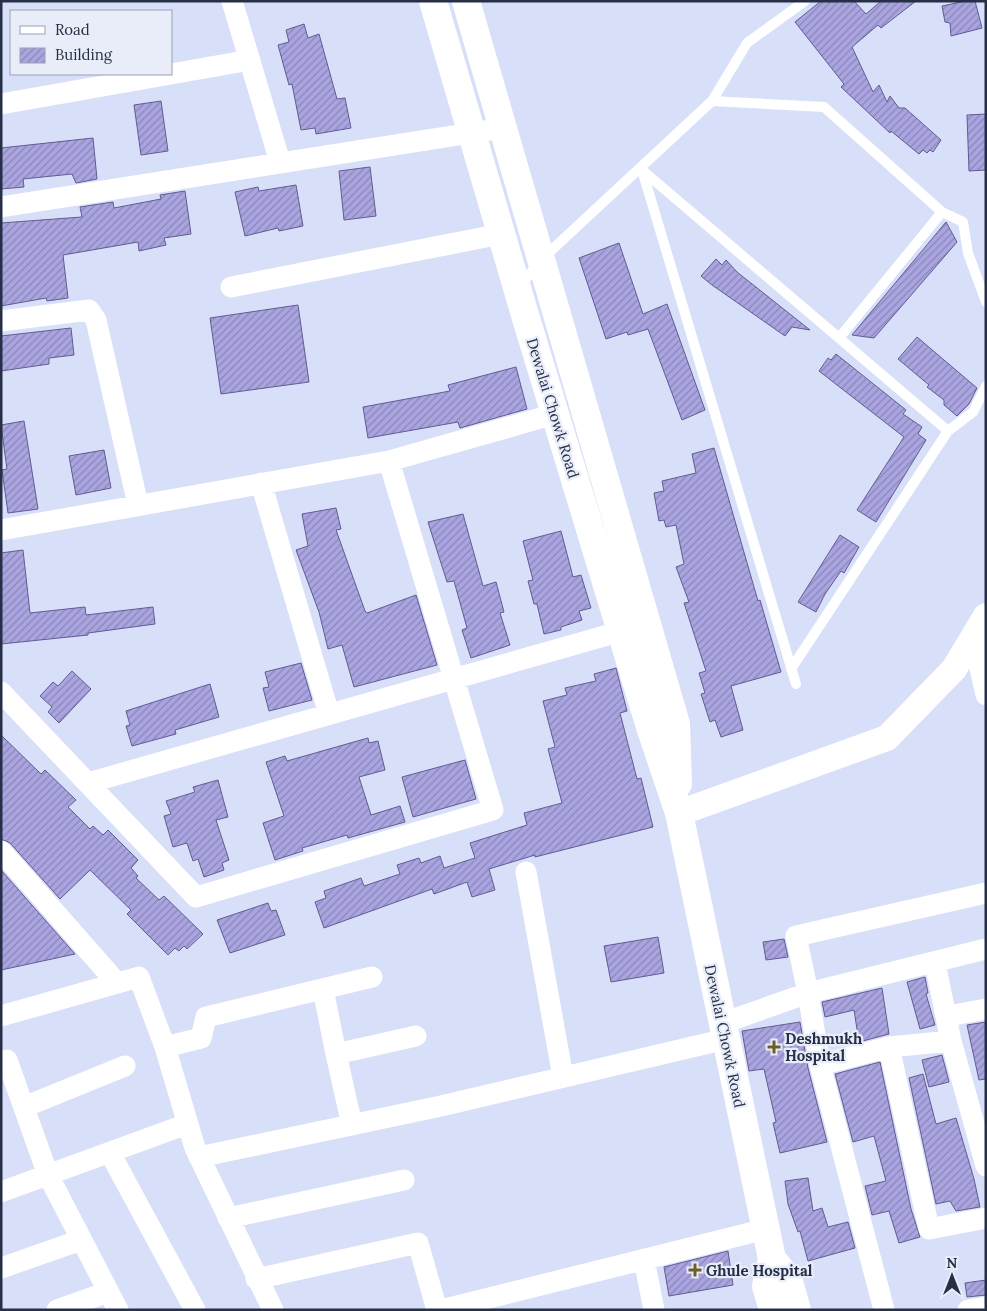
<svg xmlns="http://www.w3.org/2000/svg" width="987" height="1311" font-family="Lora,serif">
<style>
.building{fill:url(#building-hatch);stroke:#625b92}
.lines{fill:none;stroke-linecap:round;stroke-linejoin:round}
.service{stroke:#fff;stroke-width:10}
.minor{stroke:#fff;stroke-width:21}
.tertiary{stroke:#fff;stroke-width:26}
.secondary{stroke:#fff;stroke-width:28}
.poi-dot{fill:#6f5d2b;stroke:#e8edf9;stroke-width:2}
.labels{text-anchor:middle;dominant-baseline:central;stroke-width:4.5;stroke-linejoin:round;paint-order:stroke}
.street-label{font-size:15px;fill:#272f46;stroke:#e8edf9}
.poi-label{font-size:15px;font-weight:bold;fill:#272f46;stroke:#e8edf9;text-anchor:start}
</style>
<defs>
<pattern id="building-hatch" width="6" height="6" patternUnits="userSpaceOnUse" patternTransform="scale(1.25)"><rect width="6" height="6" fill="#aaa4e0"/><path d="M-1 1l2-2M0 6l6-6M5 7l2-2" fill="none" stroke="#8a86b7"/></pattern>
</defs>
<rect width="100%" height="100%" fill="#d7e0f8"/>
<path class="building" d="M 821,1 L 854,1 L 866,14 L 881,1 L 916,1 L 881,28 L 878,25 L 852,47 L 873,92 L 879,85 L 887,102 L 890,96 L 899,108 L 905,108 L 941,140 L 933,152 L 930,150 L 927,153 L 923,150 L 919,154 L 891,131 L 890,133 L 841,87 L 844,84 L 795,22 Z
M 966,1 L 975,1 L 982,28 L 951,36 L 950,23 L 945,22 L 942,6 Z
M 304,24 L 308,38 L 319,34 L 337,99 L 345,98 L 351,128 L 316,134 L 315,128 L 301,130 L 292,84 L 289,85 L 278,45 L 289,42 L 286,30 Z
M 161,101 L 168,151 L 141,155 L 134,105 Z
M 986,114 L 986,170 L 969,171 L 967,115 Z
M 93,138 L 97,179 L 76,183 L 72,174 L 23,179 L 24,187 L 1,189 L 1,148 Z
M 370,167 L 376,216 L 344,220 L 339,171 Z
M 296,185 L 303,226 L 279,231 L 278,228 L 245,236 L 235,192 L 258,187 L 259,191 Z
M 185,191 L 191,234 L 164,238 L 166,245 L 139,251 L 138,242 L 63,255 L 68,298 L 47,301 L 46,298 L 1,306 L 1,223 L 82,217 L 80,207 L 113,202 L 114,208 L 161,199 L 160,195 Z
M 946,222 L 957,242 L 874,338 L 852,335 Z
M 619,243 L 643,314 L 667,304 L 705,410 L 682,420 L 648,329 L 628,335 L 627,332 L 606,339 L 579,258 Z
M 716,259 L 722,265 L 726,260 L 737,272 L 810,330 L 792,327 L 785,336 L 712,285 L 701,276 Z
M 298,305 L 309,382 L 221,394 L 210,318 Z
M 71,328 L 74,355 L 49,358 L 49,364 L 1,371 L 1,336 Z
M 917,337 L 977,388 L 969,404 L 957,416 L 944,405 L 944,400 L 927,387 L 929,385 L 898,359 Z
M 836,354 L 906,410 L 903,414 L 922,427 L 918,434 L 926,440 L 876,522 L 857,510 L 904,437 L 819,371 L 828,358 L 831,360 Z
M 516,367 L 527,409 L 460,428 L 458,422 L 368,438 L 363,407 L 450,391 L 448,385 Z
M 24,421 L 38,509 L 8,513 L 2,470 L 7,469 L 1,425 Z
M 714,448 L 758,601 L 760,600 L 781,672 L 731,686 L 743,730 L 721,737 L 715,720 L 710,722 L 701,694 L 705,693 L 699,673 L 706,671 L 684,603 L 689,602 L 676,567 L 684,564 L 676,525 L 666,527 L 664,520 L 659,521 L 654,493 L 664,491 L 662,481 L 696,473 L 692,454 Z
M 104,450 L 111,488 L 76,495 L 69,456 Z
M 336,508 L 341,529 L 336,530 L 365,611 L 367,613 L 416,595 L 437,665 L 354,687 L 342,645 L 328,649 L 319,612 L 296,550 L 308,546 L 302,514 Z
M 463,514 L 483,586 L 496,582 L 504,612 L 500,613 L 510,645 L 471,658 L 462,630 L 467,628 L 454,581 L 447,582 L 428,522 Z
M 561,531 L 573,577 L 581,575 L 591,608 L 579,611 L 582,620 L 561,627 L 561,630 L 544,634 L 537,604 L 534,604 L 528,581 L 533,580 L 523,541 Z
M 840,535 L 859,547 L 844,573 L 841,571 L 825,594 L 816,612 L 798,602 Z
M 23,550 L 30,613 L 85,607 L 86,615 L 153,607 L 155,624 L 88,633 L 88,635 L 1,644 L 1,553 Z
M 301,663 L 312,700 L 269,711 L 263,688 L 269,687 L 265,672 Z
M 616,668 L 627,711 L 620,713 L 637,779 L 641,778 L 653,827 L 535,857 L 535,855 L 489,869 L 495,890 L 472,897 L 467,882 L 434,894 L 432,889 L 324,928 L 315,902 L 326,898 L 324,891 L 361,878 L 364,886 L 400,874 L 397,865 L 419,858 L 421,863 L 440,856 L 444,868 L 475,858 L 470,843 L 527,825 L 524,813 L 562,803 L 548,749 L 555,747 L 543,701 L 567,695 L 565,688 L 596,681 L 594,674 Z
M 72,671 L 91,689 L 59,723 L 48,712 L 52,707 L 40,696 L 53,682 L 58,686 Z
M 210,684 L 219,717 L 175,730 L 176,734 L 132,746 L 126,726 L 130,725 L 126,711 Z
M 1,735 L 41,774 L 45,770 L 76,800 L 68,807 L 90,829 L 93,826 L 103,835 L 108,830 L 138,860 L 131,868 L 138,876 L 136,878 L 159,900 L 164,896 L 203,934 L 187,949 L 184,946 L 179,951 L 175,948 L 168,955 L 127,914 L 131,910 L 90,870 L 60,899 L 10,843 L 1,839 Z
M 368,738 L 369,743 L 378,741 L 385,770 L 359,777 L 371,815 L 400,806 L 405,822 L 348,838 L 347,835 L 302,848 L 303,851 L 275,860 L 263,823 L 284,816 L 266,762 L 285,756 L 287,761 Z
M 465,760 L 476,799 L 413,817 L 402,777 Z
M 218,780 L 228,817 L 216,820 L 229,860 L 222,863 L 224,870 L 204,877 L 198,859 L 193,861 L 187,843 L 173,847 L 164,816 L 171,814 L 166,801 L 195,792 L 193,787 Z
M 1,870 L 75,954 L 1,970 Z
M 268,903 L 271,911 L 276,910 L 285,935 L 230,953 L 217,920 Z
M 658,937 L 664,973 L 611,982 L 604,946 Z
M 784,939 L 788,957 L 766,960 L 763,942 Z
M 925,977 L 928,993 L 926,994 L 935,1025 L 920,1029 L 907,982 Z
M 882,988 L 889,1034 L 859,1042 L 854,1010 L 825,1017 L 822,1002 Z
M 800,1022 L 808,1068 L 827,1142 L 780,1153 L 773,1123 L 776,1122 L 764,1069 L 749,1071 L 742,1031 Z
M 986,1022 L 986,1079 L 979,1080 L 967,1025 Z
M 942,1055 L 949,1082 L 929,1087 L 922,1060 Z
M 880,1062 L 911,1209 L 920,1237 L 899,1243 L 889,1211 L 872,1215 L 865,1186 L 886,1181 L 874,1136 L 853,1142 L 835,1074 Z
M 923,1074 L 936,1124 L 956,1118 L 974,1179 L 980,1207 L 956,1211 L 950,1201 L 936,1204 L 909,1078 Z
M 808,1178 L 813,1211 L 822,1208 L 828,1227 L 848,1222 L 855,1248 L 808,1261 L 800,1231 L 798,1232 L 788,1204 L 785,1181 Z
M 728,1251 L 733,1285 L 669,1296 L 664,1267 Z
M 986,1280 L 986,1295 L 967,1297 L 965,1283 Z"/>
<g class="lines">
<path class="service" d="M 712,101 L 824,107 L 942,212 L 963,222 L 968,253 L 986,302
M 642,170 L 796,684
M 642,170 L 948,431
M 520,286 L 542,259 L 712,101 L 747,43 L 805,1
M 839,338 L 942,212
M 791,669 L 948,431 L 973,412 L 986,386"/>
<path class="minor" d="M 232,1 L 280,162
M 171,74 L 250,60
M 1,104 L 171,74
M 1,207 L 503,128
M 231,287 L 501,234
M 1,321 L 89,310 L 96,320 L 138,505
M 261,483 L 329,714
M 1,530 L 389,461 L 555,414
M 973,637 L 986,695
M 1,692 L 196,897 L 493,810 L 389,461
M 88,783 L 636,627
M 1,851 L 117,983
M 526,872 L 563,1077
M 935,963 L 951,1041 L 986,1166
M 323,989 L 336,1054
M 1,1016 L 139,977 L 165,1047 L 195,1148 L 273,1310
M 948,1016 L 986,1009
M 723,1023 L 808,993 L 986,949
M 165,1047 L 201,1038 L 206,1017 L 372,977
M 889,1047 L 929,1229 L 986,1218
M 1,1062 L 7,1060 L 48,1175 L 118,1310
M 820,1065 L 889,1047 L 951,1041
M 24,1107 L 125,1066
M 352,1125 L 336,1054 L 416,1036
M 110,1153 L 195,1310
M 199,1157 L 441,1106 L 726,1039
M 1,1192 L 187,1124
M 228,1218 L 404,1180
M 644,1259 L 654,1310
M 1,1268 L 81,1240
M 256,1279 L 418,1243 L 437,1310
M 57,1310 L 108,1292
M 441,1310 L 766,1229
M 884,1310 L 820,1065 L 808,993 L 796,936 L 986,893
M 968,1310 L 986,1307"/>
<path class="tertiary" d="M 679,813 L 887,738 L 954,669 L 986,616"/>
<path class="secondary" d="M 433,1 L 525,315 L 650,727 L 679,813 L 772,1259 L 766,1286 L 773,1310
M 466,1 L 676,724 L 678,784
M 772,1259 L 788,1278 L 797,1310"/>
</g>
<g class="poi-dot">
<path d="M771.5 1039.5h5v5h5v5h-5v5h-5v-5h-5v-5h5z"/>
<path d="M692.5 1262.5h5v5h5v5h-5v5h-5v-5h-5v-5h5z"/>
</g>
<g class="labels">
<g class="street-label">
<text transform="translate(553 408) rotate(73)">Dewalai Chowk Road</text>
<text transform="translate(725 1036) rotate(78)">Dewalai Chowk Road</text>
</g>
<g class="poi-label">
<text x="785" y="1038">Deshmukh<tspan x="785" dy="17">Hospital</tspan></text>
<text x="706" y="1270">Ghule Hospital</text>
</g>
</g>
<rect width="987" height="1311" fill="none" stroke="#272f46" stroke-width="5"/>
<rect x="10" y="10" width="162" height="65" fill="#e8edf9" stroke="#9ba1b1"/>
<rect x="20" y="26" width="25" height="8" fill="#ffffff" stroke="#9ba1b1"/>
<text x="55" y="35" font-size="15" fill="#272f46">Road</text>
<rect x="20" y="48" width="25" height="15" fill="url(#building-hatch)" stroke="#9ba1b1"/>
<text x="55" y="60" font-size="15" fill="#272f46">Building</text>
<g transform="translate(952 1276)" stroke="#e8edf9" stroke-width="4" paint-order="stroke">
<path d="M0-4L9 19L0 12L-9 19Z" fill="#272f46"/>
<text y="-8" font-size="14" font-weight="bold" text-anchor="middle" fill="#272f46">N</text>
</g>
</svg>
